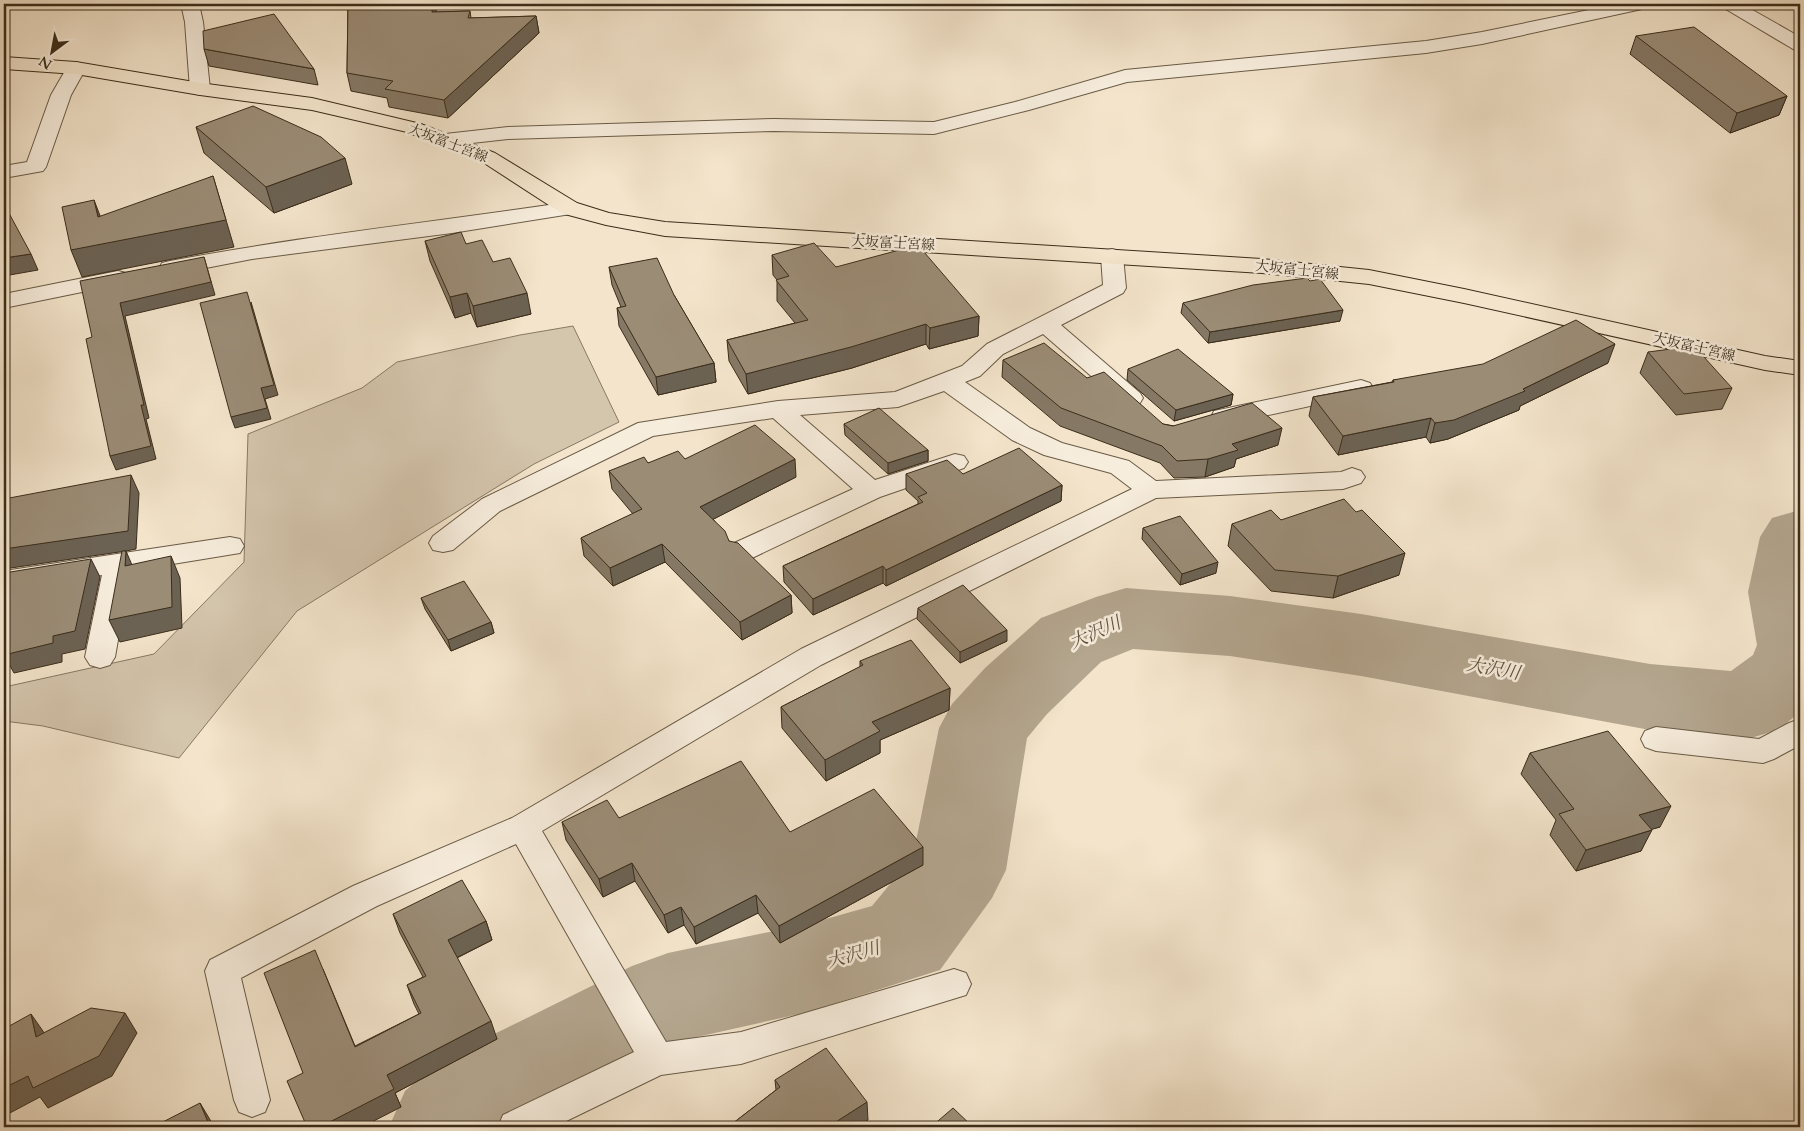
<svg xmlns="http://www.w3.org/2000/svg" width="1804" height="1131" font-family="Cardo,'Noto Serif JP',serif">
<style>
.green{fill:#d4c5ad;stroke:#887964}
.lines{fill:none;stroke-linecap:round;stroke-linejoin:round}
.river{fill:#b4a68f;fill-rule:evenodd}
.minor-casing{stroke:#695b46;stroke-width:2}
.major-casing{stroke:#3b2d1a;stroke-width:2}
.minor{fill:#f7eddd;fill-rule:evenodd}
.major{fill:#f3e4cb;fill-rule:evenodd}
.wall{fill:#857865;stroke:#3b2d1a}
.shaded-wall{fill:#6c6253;stroke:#3b2d1a}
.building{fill:#9b8c76;stroke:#3b2d1a}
.labels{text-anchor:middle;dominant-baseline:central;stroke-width:5;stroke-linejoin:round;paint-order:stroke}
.far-street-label{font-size:14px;fill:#3b2d1a;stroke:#f7eddd}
.water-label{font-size:18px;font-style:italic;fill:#5f513d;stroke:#f7eddd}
</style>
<rect width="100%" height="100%" fill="#f3e4cb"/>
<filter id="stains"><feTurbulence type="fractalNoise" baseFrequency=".004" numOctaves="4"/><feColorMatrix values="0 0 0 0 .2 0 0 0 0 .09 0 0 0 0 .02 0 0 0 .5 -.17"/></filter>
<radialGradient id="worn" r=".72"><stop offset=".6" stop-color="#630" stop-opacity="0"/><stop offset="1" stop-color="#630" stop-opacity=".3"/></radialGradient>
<path class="green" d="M 573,326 L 619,422 L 534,464 L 297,611 L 179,758 L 43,726 L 4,721 L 4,692 L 9,686 L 154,654 L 244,562 L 248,434 L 362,388 L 397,362 L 520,335 Z"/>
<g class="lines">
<path class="river" d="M 1800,510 L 1800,712 L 1778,730 L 1747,739 L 1650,730 L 1361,676 L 1230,656 L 1133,649 L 1101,662 L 1047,714 L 1027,738 L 1006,870 L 992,898 L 940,970 L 808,1012 L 688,1039 L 524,1127 L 389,1127 L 405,1091 L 440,1061 L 632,966 L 668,953 L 808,924 L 872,906 L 913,856 L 939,728 L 952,704 L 985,668 L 1041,618 L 1096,597 L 1126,588 L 1230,596 L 1361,614 L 1650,664 L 1731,671 L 1753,655 L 1757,645 L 1748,592 L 1760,537 L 1772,518 Z"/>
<defs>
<path id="minor" d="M 181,4 L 199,4 L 203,22 L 210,89 L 207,93 L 200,95 L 193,93 L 190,89 L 185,22 Z
M 1618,4 L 1651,4 L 1648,8 L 1642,9 L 1482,44 L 1426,53 L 1127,82 L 1029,110 L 934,134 L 774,131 L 508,139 L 445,146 L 438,144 L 435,140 L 438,136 L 445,134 L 508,127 L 774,119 L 934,122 L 1015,102 L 1125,70 L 1426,41 L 1482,32 Z
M 1721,4 L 1742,4 L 1800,37 L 1800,51 L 1793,49 L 1724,8 Z
M 76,62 L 83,64 L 86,68 L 71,95 L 46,167 L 43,171 L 4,178 L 4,166 L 27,162 L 51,95 L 69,64 Z
M 569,202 L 577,203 L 580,208 L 577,213 L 452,233 L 252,259 L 170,275 L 162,273 L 159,268 L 162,263 L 170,261 C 302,236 436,222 569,202 Z
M 1112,249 L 1120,251 L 1123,256 L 1126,288 L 1123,293 L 1061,325 L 1140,393 L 1143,398 L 1140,403 L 1131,406 L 1122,403 L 1043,334 L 1003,354 L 980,376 L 965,382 L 1030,428 L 1062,443 L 1129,461 L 1156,481 L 1341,472 L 1352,468 L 1361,471 L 1365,477 L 1361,483 L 1343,489 L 1156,498 L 821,665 L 542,831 L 666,1042 L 741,1032 L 954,969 L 966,973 L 971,984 L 966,995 L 741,1064 L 661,1075 L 554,1127 L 498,1127 L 503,1115 L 634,1052 L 516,844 L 377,906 L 241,978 L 270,1100 L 265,1112 L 252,1117 L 239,1112 L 234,1100 L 205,971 L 210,960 L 353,886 L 512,818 L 801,649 L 1132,489 L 1111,473 L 1044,455 L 1012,440 L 944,391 L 898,407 L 800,415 L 875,480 L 955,454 L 964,456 L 968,462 L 964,468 L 880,497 L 752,558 L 742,560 L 732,558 L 728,551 L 732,544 L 853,489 L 773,418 L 653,436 L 500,511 L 453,550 L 443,552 L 433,550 L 429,543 L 433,536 L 482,499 L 638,423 L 778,401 L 895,392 L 962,366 L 987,344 L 1103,285 L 1101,256 L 1104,251 Z
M 118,271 L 126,273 L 129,278 L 126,283 L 4,308 L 4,294 Z
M 1361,380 L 1370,383 L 1373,388 L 1370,393 L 1223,425 L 1214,423 L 1211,417 L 1214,411 Z
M 230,537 L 240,539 L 244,546 L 240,553 L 130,571 L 115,657 L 110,665 L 100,668 L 90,665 L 85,657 L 102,575 L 4,591 L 4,571 Z
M 1800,719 L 1800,745 L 1774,759 L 1763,763 L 1656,751 L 1645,747 L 1641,739 L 1645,731 L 1656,727 L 1759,739 L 1789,723 Z"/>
<path id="major" d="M 4,57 L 76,62 L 200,83 L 312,98 L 421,124 L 495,153 L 577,203 L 609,213 L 665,222 L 1262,259 L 1369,270 L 1464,289 L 1765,356 L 1800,361 L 1800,375 L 1765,370 L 1464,303 L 1369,284 L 1262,273 L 665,236 L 606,225 L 561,213 L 481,161 L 407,132 L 312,110 L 200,95 L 76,74 L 4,69 Z"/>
</defs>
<use href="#minor" class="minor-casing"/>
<use href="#major" class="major-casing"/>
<use href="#minor" class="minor"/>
<use href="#major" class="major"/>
</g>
<path class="wall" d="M 348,4 L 436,4 L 436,12 L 470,11 L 471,18 L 536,16 L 539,33 L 448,118 L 389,107 L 387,98 L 351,91 L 347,73 Z
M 1636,36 L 1787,96 L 1779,115 L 1730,133 L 1630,54 Z
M 204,49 L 314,69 L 318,85 L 209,66 Z
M 196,127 L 352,184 L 274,213 L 204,153 Z
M 425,241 L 466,244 L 493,262 L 531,314 L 477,327 L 471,313 L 455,318 L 430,261 Z
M 772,255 L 836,267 L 979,316 L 978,336 L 929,349 L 926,344 L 852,368 L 748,394 L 729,361 L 727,340 L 795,323 L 777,301 L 777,280 L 773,275 Z
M 609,267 L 674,295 L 714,363 L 716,382 L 658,395 L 619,326 L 617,308 L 621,307 L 612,285 Z
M 1183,303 L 1340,321 L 1208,343 L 1181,313 Z
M 1648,352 L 1732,388 L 1722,409 L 1676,415 L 1640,373 Z
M 1003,360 L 1087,378 L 1163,424 L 1278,445 L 1236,459 L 1234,467 L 1205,477 L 1174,478 L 1160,463 L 1060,426 L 1002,377 Z
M 1608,363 L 1520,406 L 1519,410 L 1448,439 L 1430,443 L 1426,437 L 1338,455 L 1309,416 L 1313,397 L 1392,382 L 1393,380 Z
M 1128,369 L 1233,394 L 1231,405 L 1174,421 L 1127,380 Z
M 844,424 L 928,450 L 928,461 L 888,474 L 845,435 Z
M 685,459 L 796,477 L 713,519 L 729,541 L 791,595 L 792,613 L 742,640 L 665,562 L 613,586 L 584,556 L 581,538 L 633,514 L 612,489 L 609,471 L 648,463 Z
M 906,474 L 963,474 L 1062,485 L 1061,501 L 886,586 L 883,583 L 813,615 L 784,582 L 783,566 L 918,504 L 918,501 L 906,490 Z
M 1281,520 L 1399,575 L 1333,598 L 1271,591 L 1228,546 L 1232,524 Z
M 1143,528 L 1216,573 L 1180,585 L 1142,539 Z
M 421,598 L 491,622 L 494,633 L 451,651 L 425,609 Z
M 918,608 L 1007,641 L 960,663 L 917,619 Z
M 860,661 L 950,688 L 949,710 L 880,740 L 880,753 L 826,781 L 782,728 L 781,707 L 860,667 Z
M 1530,753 L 1660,827 L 1651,829 L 1641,851 L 1576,871 L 1550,835 L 1556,820 L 1521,774 Z
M 619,818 L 790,832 L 923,865 L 780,943 L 758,913 L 696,944 L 684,925 L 668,933 L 635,881 L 603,897 L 566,840 L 562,822 Z
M 393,914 L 486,921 L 492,940 L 457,958 L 497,1039 L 395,1093 L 401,1107 L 303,1073 L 323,969 L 355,1046 L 419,1014 L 414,1004 L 407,985 L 423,977 L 400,933 Z
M 775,1080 L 868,1120 L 856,1127 L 728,1127 L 776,1090 Z"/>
<path class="shaded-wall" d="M 432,4 L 436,4 L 436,30 L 432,12 Z
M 536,16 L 539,33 L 448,118 L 444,100 Z
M 1787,96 L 1779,115 L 1730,133 L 1737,113 Z
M 345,158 L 352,184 L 274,213 L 266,187 Z
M 213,176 L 234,247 L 82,277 L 71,250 L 98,217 L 94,200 L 104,226 Z
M 31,254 L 38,270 L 4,276 L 4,258 Z
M 204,257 L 215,295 L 125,316 L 149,418 L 146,419 L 156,459 L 116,470 L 110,456 L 141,405 L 120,303 Z
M 467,293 L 471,313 L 455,318 L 450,297 Z
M 527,293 L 531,314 L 477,327 L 473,306 Z
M 251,302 L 278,395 L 265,399 L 271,419 L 235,428 L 231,417 L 261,388 Z
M 1343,310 L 1340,321 L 1208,343 L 1210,332 Z
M 979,316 L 978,336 L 929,349 L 930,328 Z
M 926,324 L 926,344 L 852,368 L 748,394 L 746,374 Z
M 1615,344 L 1608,363 L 1520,406 L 1519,410 L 1448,439 L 1430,443 L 1435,423 L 1523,389 Z
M 714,363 L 716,382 L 658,395 L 656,377 Z
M 1233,394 L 1231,405 L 1174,421 L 1176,410 Z
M 1431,418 L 1426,437 L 1338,455 L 1343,436 Z
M 1282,428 L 1278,445 L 1236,459 L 1234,467 L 1205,477 L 1208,459 L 1232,444 Z
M 928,450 L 928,461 L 888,474 L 888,463 Z
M 795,459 L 796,477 L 702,525 L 700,507 Z
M 131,475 L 139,493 L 136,549 L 126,551 L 135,572 L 125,566 L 126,551 L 4,569 L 4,549 Z
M 1062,485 L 1061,501 L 886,586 L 886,570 Z
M 662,544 L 665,562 L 613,586 L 610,568 Z
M 1405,553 L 1399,575 L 1333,598 L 1338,576 Z
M 171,556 L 180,578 L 182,628 L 120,642 L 109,620 Z
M 91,559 L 100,577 L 85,649 L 62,654 L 62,662 L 14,673 L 4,655 Z
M 1218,562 L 1216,573 L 1180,585 L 1182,574 Z
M 883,566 L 883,583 L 813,615 L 813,599 Z
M 791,595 L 792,613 L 742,640 L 740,622 Z
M 491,622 L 494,633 L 451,651 L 448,640 Z
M 1007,630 L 1007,641 L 960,663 L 960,652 Z
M 950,688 L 949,710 L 880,740 L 880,753 L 826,781 L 825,760 L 872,722 Z
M 1671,806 L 1660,827 L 1629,836 L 1639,815 Z
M 1652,830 L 1641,851 L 1576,871 L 1586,850 Z
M 923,847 L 923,865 L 780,943 L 779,926 Z
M 632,863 L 635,881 L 603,897 L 599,879 Z
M 756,895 L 758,913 L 696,944 L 694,927 Z
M 681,907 L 684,925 L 668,933 L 664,915 Z
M 486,921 L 492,940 L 454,959 L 448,940 Z
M 125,1013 L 137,1033 L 112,1076 L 48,1108 L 40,1097 L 8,1114 L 4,1109 L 4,1088 Z
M 31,1014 L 45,1034 L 36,1037 Z
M 491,1021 L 497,1039 L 395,1093 L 401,1107 L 362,1127 L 320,1127 L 387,1075 Z
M 867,1102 L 868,1120 L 856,1127 L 828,1127 Z
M 200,1103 L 212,1123 L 214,1127 L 210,1127 Z"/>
<path class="building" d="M 348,4 L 432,4 L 432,12 L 470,11 L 468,18 L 536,16 L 444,100 L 385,89 L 393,81 L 347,73 Z
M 274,14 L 314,69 L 204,49 L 203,31 Z
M 1694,27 L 1787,96 L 1737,113 L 1636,36 Z
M 253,106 L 321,137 L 345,158 L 266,187 L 196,127 Z
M 213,176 L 226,220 L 71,250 L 62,207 L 94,200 L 98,217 Z
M 4,204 L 31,254 L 4,258 Z
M 461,232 L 466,244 L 482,240 L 493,262 L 510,258 L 527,293 L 473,306 L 467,293 L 450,297 L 425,241 Z
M 814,243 L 836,267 L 918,245 L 979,316 L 930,328 L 926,324 L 851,347 L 746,374 L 727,340 L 808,320 L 776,280 L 789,276 L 772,255 Z
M 204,257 L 211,282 L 120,303 L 144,405 L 141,405 L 151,446 L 110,456 L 86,339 L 92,337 L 80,281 Z
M 657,258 L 674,295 L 714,363 L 656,377 L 617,308 L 626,306 L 609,267 Z
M 1307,278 L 1310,281 L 1320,279 L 1343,310 L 1210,332 L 1183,303 L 1253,285 Z
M 247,292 L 274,385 L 261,388 L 267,408 L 231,417 L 200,303 Z
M 1576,320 L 1615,344 L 1523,389 L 1525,391 L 1454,420 L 1435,423 L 1431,418 L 1343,436 L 1313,397 L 1394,382 L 1393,380 L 1483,364 Z
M 1044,343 L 1087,378 L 1104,372 L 1163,424 L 1173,426 L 1252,403 L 1282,428 L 1232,444 L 1238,450 L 1208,459 L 1177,461 L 1162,446 L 1061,408 L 1003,360 Z
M 1694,346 L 1732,388 L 1684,394 L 1648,352 Z
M 1178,349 L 1233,394 L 1176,410 L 1128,369 Z
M 879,408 L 928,450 L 888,463 L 844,424 Z
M 755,425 L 795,459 L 700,507 L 725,531 L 729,541 L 738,543 L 791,595 L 740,622 L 662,544 L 610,568 L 581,538 L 642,509 L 609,471 L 644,457 L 648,463 L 678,451 L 685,459 Z
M 1019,448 L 1062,485 L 886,570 L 883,566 L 813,599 L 783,566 L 923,502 L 918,497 L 927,493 L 906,474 L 947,460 L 963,474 Z
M 131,475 L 128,531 L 4,549 L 4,499 Z
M 1344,499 L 1356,512 L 1362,510 L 1405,553 L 1338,576 L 1275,570 L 1232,524 L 1271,510 L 1281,520 Z
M 1180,516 L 1218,562 L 1182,574 L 1143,528 Z
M 122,551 L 126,551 L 125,566 L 171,556 L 172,607 L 109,620 Z
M 91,559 L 75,631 L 53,636 L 53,643 L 4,655 L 5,595 L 4,596 L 4,573 Z
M 464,581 L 491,622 L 448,640 L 421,598 Z
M 963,585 L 1007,630 L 960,652 L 918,608 Z
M 911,640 L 950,688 L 872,722 L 880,731 L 825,760 L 781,707 L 863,665 L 860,661 Z
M 1608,731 L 1671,806 L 1639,815 L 1652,830 L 1586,850 L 1559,814 L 1574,809 L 1530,753 Z
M 741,761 L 790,832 L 874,789 L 923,847 L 779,926 L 756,895 L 694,927 L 681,907 L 664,915 L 632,863 L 599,879 L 562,822 L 607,800 L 619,818 Z
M 462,880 L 486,921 L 448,940 L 491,1021 L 387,1075 L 394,1089 L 320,1127 L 307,1127 L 287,1081 L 303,1073 L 264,973 L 315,950 L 355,1047 L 421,1013 L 407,985 L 426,976 L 393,914 Z
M 91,1008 L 125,1013 L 99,1056 L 33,1088 L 28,1076 L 4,1088 L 4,1029 L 31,1014 L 36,1037 Z
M 826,1048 L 867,1102 L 828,1127 L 728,1127 L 780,1087 L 775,1080 Z
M 200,1103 L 210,1127 L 153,1127 Z
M 953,1108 L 973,1127 L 931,1127 Z"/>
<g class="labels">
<g class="far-street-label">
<text transform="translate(448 143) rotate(21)">大坂富士宮線</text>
<text transform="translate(893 243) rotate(3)">大坂富士宮線</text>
<text transform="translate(1297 270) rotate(6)">大坂富士宮線</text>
<text transform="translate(1694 347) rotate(13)">大坂富士宮線</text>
</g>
<g class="water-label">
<text transform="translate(1095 633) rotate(-24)">大沢川</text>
<text transform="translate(1493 669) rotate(10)">大沢川</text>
<text transform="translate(853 955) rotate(-16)">大沢川</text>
</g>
</g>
<rect width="1804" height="1131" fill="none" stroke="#f3e4cb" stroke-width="20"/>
<rect x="5" y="5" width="1794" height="1121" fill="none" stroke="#3b2d1a" stroke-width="2.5"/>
<rect x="10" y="10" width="1784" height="1111" fill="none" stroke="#3b2d1a"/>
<g transform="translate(52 52) rotate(212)" stroke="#f7eddd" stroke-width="4" paint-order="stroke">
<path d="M0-4L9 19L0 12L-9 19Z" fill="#3b2d1a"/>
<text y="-8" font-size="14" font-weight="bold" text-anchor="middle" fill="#3b2d1a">N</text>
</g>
<rect width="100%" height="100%" filter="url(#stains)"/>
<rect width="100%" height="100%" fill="url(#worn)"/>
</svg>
